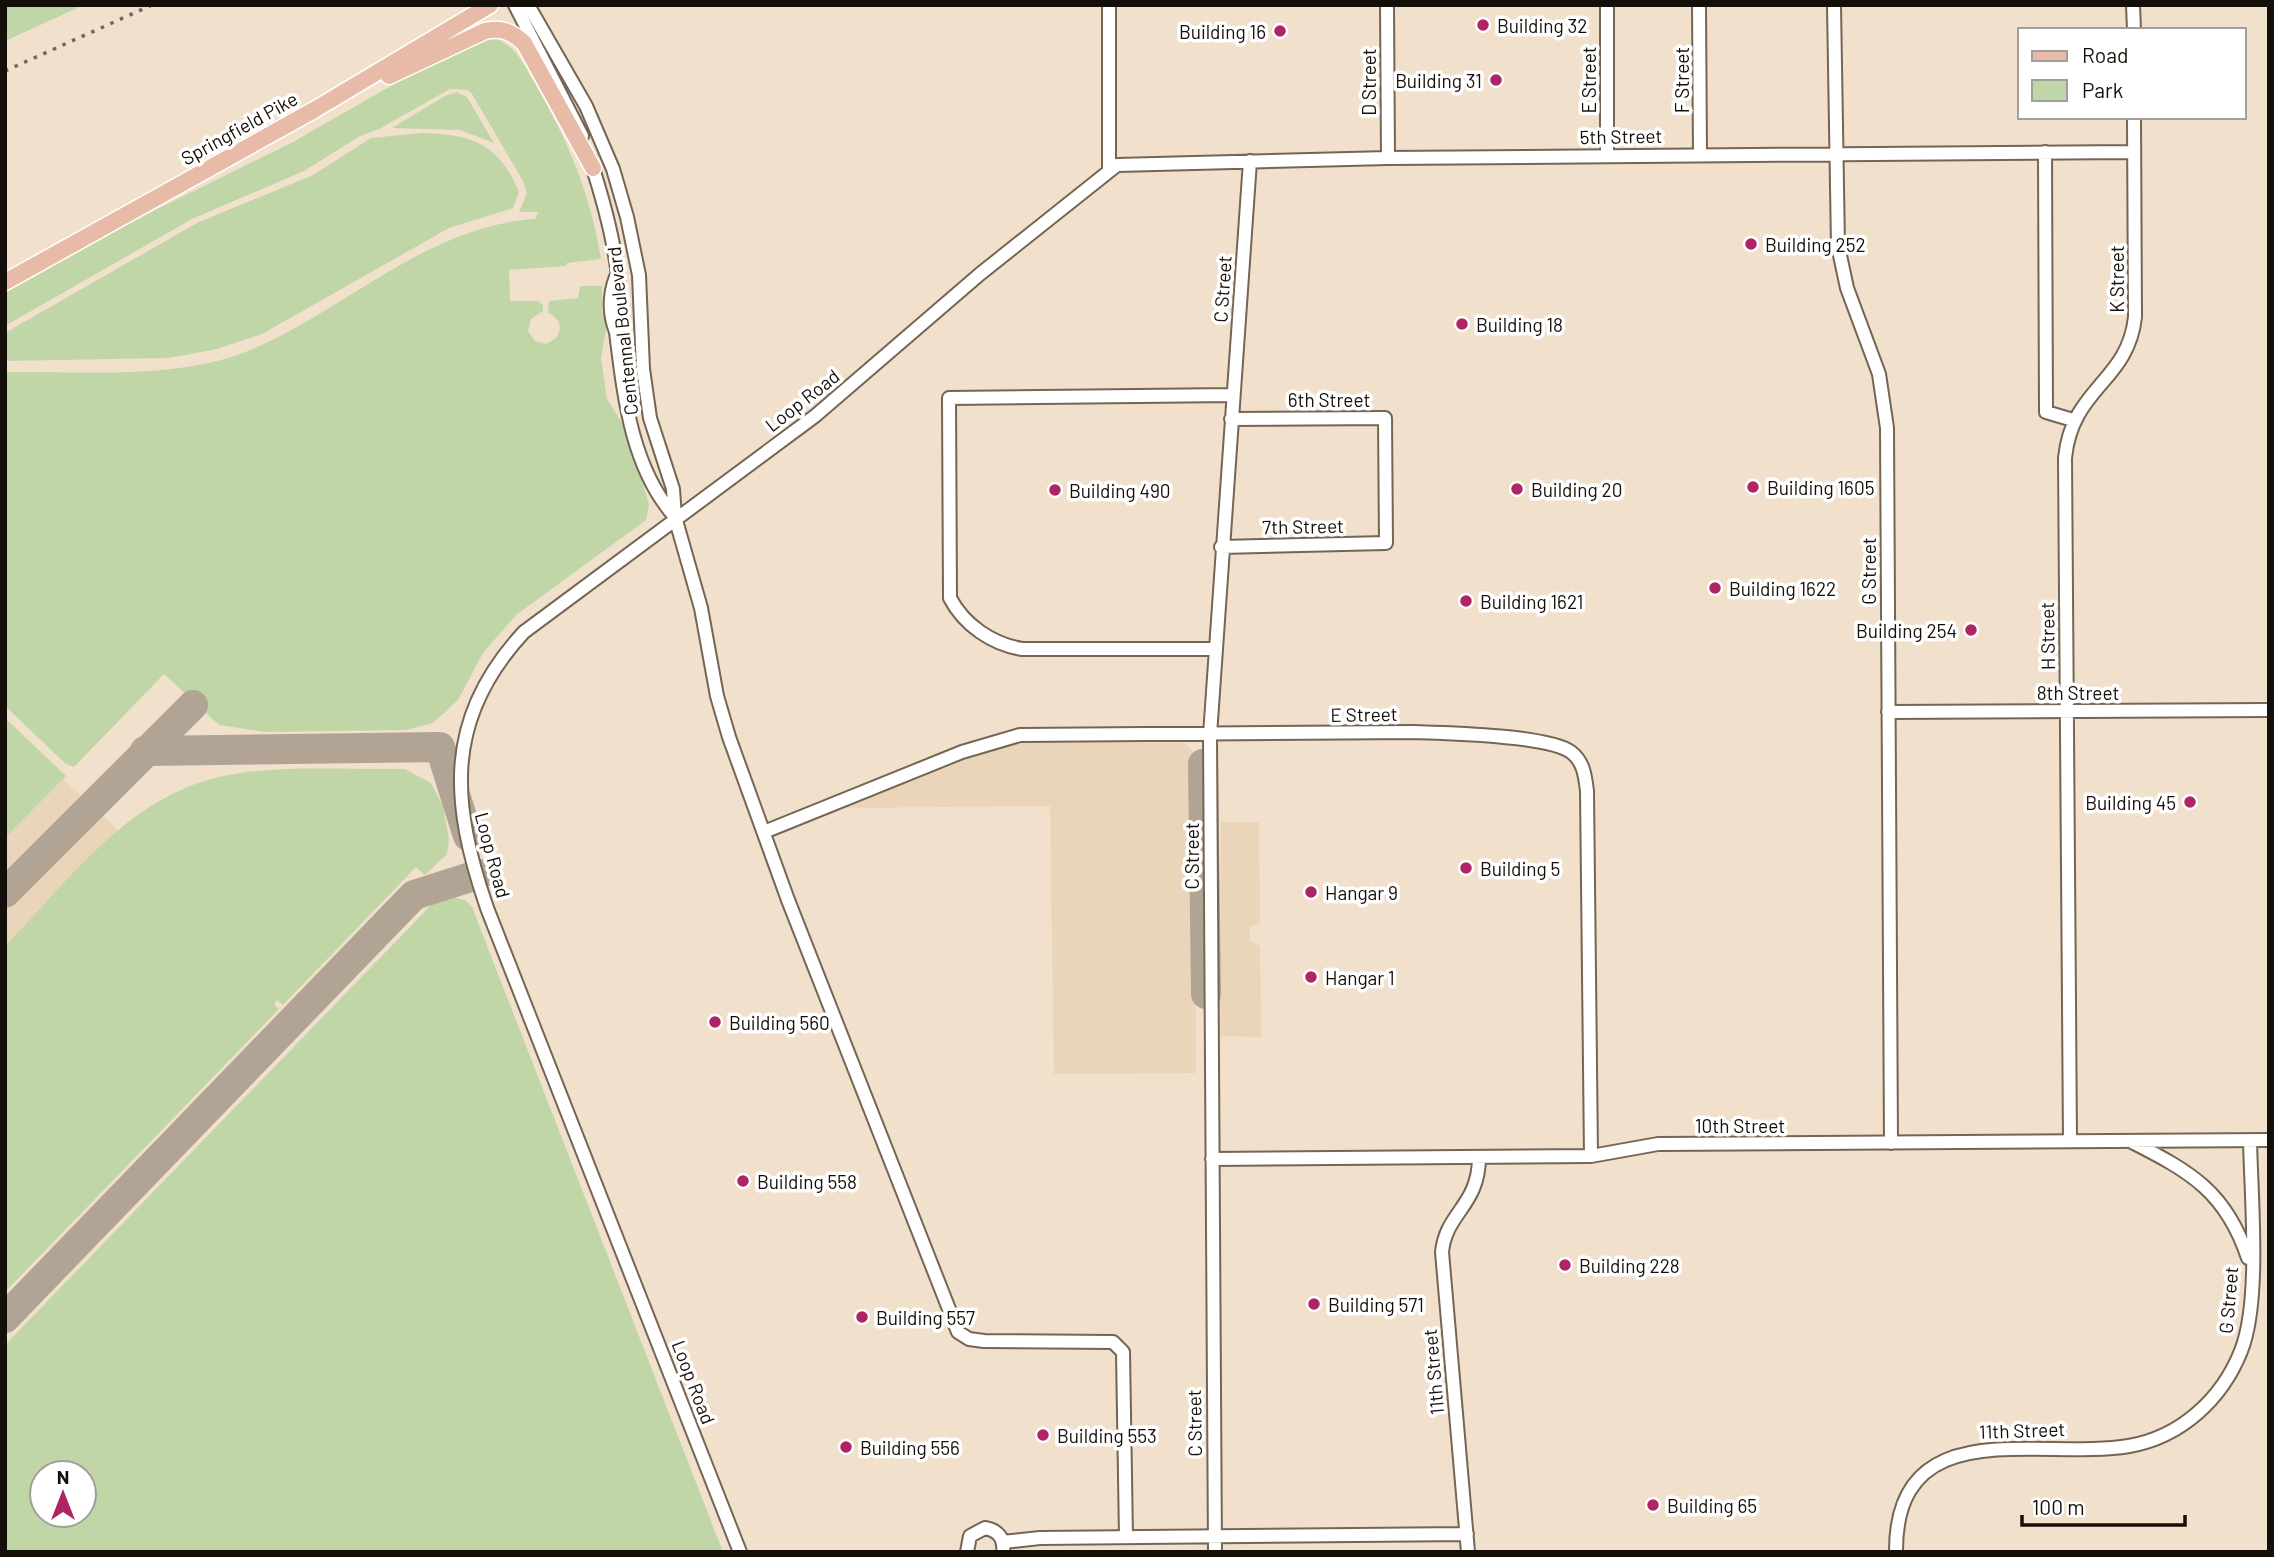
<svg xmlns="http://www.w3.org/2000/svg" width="2274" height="1557" font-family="Barlow,sans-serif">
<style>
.built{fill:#ead5ba}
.green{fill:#c1d6a7;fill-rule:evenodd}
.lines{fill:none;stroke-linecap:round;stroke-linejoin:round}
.taxiway{stroke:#b1a494;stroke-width:30}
.minor-casing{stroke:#746554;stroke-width:16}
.major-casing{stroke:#fff;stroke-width:19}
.minor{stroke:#fff;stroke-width:12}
.major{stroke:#e7bba8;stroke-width:16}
.rail{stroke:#72685c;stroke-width:3.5;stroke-dasharray:3.5 7;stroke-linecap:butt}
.poi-dot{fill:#af2464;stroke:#fff;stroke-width:2.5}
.labels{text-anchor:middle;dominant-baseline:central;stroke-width:7;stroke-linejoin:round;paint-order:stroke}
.poi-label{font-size:19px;fill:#140f08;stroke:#fff;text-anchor:start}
.street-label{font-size:19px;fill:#140f08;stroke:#fff}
</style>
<rect width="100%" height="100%" fill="#f0e0cc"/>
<path class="built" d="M 1048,741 L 1185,743 L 1195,754 L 1196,1073 L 1054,1074 L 1050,806 L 845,808 L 990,750 L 1008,745 Z
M 63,779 L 118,830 L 5,946 L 5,838 Z
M 1221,822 L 1259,822 L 1260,923 L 1250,927 L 1250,941 L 1260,946 L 1261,1037 L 1220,1036 Z"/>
<path class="green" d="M 5,5 L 84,5 L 5,41 Z
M 500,36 L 500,41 C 516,47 526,68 534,82 C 567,138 591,195 601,259 L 567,263 L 566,266 L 509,270 L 510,301 L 538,301 L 543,305 L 543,311 L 531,319 L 528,331 L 535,341 L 546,344 L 556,338 C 563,328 560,318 548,313 L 549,301 L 578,298 L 580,286 L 602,286 L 602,312 L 608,317 L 601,358 L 607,399 L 624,426 L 647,497 L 649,505 L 646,520 L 516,615 L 483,653 L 458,700 L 433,723 L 406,730 L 266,732 L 219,725 L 164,674 L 74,767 L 66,764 L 5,706 L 5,372 C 82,371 176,380 248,351 C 345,311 426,226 535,219 L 538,212 L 519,212 L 527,193 L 523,181 L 472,94 L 468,90 L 450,89 L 379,129 L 360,136 L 304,171 L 192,219 L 5,326 L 5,293 L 139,218 L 293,142 L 410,75 L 482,38 Z
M 457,92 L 467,97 L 494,143 L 460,130 L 392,128 L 445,96 Z
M 422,133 C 472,134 499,144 519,192 L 513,208 L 449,228 L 262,334 L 213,350 L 168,358 L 5,361 L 5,333 L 197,223 L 313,175 L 371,138 Z
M 5,718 L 66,776 L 5,838 Z
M 405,769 L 431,783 L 443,806 L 449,840 L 447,854 L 425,875 L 416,867 L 283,1005 L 277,1000 L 274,1004 L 279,1009 L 5,1292 L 5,946 C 68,882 127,798 219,777 C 273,764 348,770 405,769 Z
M 449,896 L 465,900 L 472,907 L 723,1552 L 5,1552 L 5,1345 L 437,899 ZM 42,1473 L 84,1473 L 84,1515 L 42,1515 Z"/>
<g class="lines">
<path class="taxiway" d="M 145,751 L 440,747 L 468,836
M 1203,764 L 1206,994
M 5,893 L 193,705
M 5,1318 L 414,895 L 480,874"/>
<defs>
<path id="minor" d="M 515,5 L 582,136
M 528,5 L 586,106 L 613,169 L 627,217 L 639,275 L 643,369 L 650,418 L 673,489 L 675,517 L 701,608 L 717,696 L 729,737 L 788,900 L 958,1332 L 969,1339 L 984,1341 L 1113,1342 L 1123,1352 L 1126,1537
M 1387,5 L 1388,158
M 1607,5 L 1607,156
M 1699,5 L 1700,155
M 1834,5 L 1838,246 L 1847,288 L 1879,374 L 1887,428 L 1891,1143
M 2133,5 L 2134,30
M 2045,152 L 2046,412 L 2073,420
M 590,159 C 605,205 628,285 616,332
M 1109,168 L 1109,5
M 616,277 C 609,295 609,314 616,332 C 624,396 631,467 675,517
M 1221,547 L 1386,543 L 1385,418 L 1231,419
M 1215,649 L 1022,649 C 992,644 964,625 950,598 L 949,398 L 1233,395
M 1888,712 L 2269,710
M 764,832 L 962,752 L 1020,735 L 1414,732 C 1446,733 1547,735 1571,752 C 1584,762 1585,776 1587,791 L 1591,1156
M 2070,1141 L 2065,458 C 2072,387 2128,382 2135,317 L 2134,117
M 2132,1142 C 2191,1172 2226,1192 2248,1258
M 1212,1159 L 1591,1156 L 1658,1144 L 2269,1140
M 1003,1542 L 1040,1538 L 1467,1534
M 740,1552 L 487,908 C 451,803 443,719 524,632 L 815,416 L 980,274 L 1117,165 L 1388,158 L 2134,152
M 967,1552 L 970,1536 L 985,1528 C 998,1530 1005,1539 1003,1552
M 1215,1552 L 1210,735 L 1250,161
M 1468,1552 L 1442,1252 C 1446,1212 1479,1206 1479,1157
M 1896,1552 C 1895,1410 2041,1461 2129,1446 C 2181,1437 2222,1399 2241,1351 C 2261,1301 2251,1197 2250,1140"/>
<path id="major" d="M 389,76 L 485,31 C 501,27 512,32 524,43 L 593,168
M 5,282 L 314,110 L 490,5"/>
</defs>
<use href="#minor" class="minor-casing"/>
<use href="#major" class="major-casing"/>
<use href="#minor" class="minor"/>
<use href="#major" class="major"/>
<path class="rail" d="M 5,71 L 152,5"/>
</g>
<g class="poi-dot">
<circle cx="1483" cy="25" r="7"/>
<circle cx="1280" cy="31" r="7"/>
<circle cx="1496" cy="80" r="7"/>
<circle cx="1751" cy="244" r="7"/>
<circle cx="1462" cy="324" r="7"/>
<circle cx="1753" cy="487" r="7"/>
<circle cx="1517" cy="489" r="7"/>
<circle cx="1055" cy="490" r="7"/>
<circle cx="1715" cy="588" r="7"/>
<circle cx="1466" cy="601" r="7"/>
<circle cx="1971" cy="630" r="7"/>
<circle cx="2190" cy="802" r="7"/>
<circle cx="1466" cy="868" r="7"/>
<circle cx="1311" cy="892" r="7"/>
<circle cx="1311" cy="977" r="7"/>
<circle cx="715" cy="1022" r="7"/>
<circle cx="743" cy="1181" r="7"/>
<circle cx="1565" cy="1265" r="7"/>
<circle cx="1314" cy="1304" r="7"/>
<circle cx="862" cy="1317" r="7"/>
<circle cx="1043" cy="1435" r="7"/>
<circle cx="846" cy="1447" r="7"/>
<circle cx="1653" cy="1505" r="7"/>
</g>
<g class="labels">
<g class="poi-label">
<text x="1497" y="25">Building 32</text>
<text x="1266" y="31" text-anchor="end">Building 16</text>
<text x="1482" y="80" text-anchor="end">Building 31</text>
<text x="1765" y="244">Building 252</text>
<text x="1476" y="324">Building 18</text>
<text x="1767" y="487">Building 1605</text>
<text x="1531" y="489">Building 20</text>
<text x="1069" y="490">Building 490</text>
<text x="1729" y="588">Building 1622</text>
<text x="1480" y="601">Building 1621</text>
<text x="1957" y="630" text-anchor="end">Building 254</text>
<text x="2176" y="802" text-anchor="end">Building 45</text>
<text x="1480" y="868">Building 5</text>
<text x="1325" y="892">Hangar 9</text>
<text x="1325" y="977">Hangar 1</text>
<text x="729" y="1022">Building 560</text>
<text x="757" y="1181">Building 558</text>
<text x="1579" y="1265">Building 228</text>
<text x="1328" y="1304">Building 571</text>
<text x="876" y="1317">Building 557</text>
<text x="1057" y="1435">Building 553</text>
<text x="860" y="1447">Building 556</text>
<text x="1667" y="1505">Building 65</text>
</g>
<g class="street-label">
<text transform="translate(1588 80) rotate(-90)">E Street</text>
<text transform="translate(1681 80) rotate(-90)">F Street</text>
<text transform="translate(1368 82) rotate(-90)">D Street</text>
<text transform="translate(239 128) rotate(-29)">Springfield Pike</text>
<text transform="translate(1621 136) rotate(-1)">5th Street</text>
<text transform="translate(2116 279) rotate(-90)">K Street</text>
<text transform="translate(1222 289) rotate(-86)">C Street</text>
<text transform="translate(622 331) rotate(-96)">Centennal Boulevard</text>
<text x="1329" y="399">6th Street</text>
<text transform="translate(802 400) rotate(-38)">Loop Road</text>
<text transform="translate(1303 526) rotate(-1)">7th Street</text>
<text transform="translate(1868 571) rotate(-90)">G Street</text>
<text transform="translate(2047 636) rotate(-91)">H Street</text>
<text x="2078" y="692">8th Street</text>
<text transform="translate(1364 714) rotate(-1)">E Street</text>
<text transform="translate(493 855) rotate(75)">Loop Road</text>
<text transform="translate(1191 856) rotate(-90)">C Street</text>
<text x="1740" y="1125">10th Street</text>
<text transform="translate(2228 1300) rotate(-85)">G Street</text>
<text transform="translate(1433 1372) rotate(-95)">11th Street</text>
<text transform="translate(694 1382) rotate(69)">Loop Road</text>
<text transform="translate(1194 1423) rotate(-91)">C Street</text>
<text transform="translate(2022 1430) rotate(-2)">11th Street</text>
</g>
</g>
<rect width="2274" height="1557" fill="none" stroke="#140f08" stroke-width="14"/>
<rect x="2018" y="28" width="228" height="91" fill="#ffffff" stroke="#a19f9c" stroke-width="2"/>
<rect x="2032" y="51" width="35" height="10" fill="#e7bba8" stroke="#a19f9c" stroke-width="2"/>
<text x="2082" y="63" font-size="21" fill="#140f08">Road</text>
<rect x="2032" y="80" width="35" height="21" fill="#c1d6a7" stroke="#a19f9c" stroke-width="2"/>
<text x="2082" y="98" font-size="21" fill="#140f08">Park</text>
<g transform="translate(63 1494)"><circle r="33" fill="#ffffff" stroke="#a19f9c" stroke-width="2"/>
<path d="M0-5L12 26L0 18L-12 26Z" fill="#af2464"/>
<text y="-10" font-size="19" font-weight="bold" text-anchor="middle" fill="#140f08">N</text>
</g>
<path d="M2022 1515v10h163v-10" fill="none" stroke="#140f08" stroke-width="3.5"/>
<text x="2032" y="1515" font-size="21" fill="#140f08" stroke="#ffffff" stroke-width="5" paint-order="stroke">100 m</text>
</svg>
